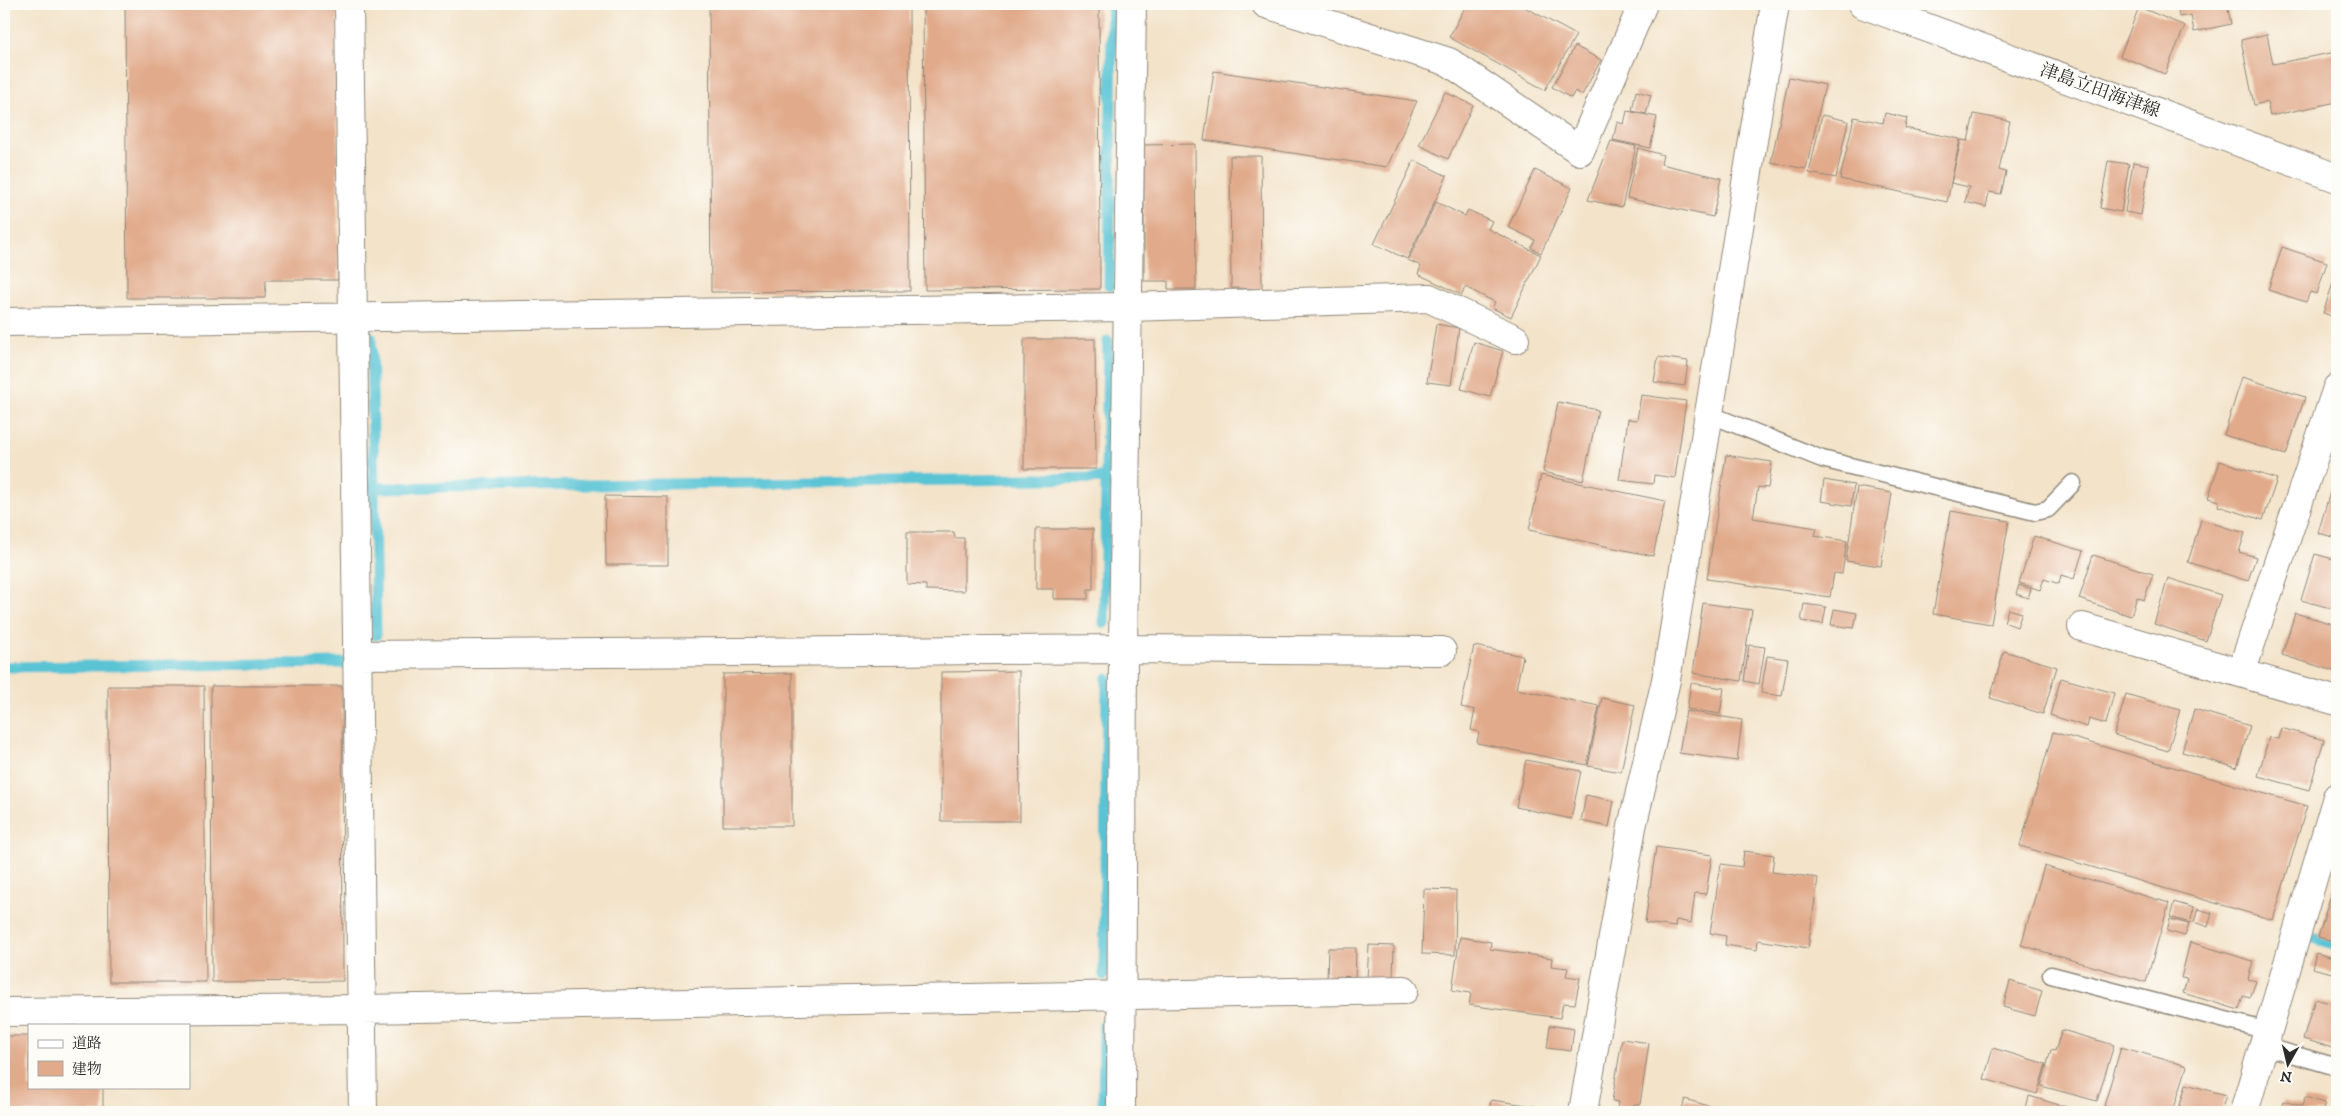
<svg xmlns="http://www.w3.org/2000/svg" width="2341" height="1116" font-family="'IM FELL DW Pica','Noto Serif JP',serif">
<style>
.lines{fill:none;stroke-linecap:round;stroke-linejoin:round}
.stream{stroke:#5ac4d5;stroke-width:11}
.building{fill:#e1aa8b}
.service-casing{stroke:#8f877a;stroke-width:19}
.minor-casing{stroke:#8f877a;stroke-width:30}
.secondary-casing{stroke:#8f877a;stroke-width:30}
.service{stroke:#fff;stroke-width:16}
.minor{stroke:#fff;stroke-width:28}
.secondary{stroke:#fff;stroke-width:28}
.labels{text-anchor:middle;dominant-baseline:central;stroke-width:4;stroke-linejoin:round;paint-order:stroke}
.street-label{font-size:18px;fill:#2b2b2b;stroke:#fdfcf7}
</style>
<rect width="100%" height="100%" fill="#fdfcf7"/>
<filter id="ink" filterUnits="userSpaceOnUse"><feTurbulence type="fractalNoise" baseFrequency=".02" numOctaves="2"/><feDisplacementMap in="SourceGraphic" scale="10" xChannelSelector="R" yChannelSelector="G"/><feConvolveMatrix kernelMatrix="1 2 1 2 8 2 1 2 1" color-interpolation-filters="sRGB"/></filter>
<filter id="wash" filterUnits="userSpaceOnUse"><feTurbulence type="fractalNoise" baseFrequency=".0096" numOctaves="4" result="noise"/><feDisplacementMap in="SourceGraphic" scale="20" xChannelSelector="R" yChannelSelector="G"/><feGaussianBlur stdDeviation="1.12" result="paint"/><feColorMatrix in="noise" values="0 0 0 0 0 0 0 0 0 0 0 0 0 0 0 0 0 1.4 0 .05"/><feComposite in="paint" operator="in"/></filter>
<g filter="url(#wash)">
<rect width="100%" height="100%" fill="#f3e3c9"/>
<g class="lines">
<path class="stream" d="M 1109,286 L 1112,4
M 371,337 L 374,488
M 1104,623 L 1108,341
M 376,635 L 374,488 L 1106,478
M 4,667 L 345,663
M 2316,939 L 2337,945
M 1104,975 L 1107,679
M 1103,1112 L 1104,1024"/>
</g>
<g id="blocks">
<path class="building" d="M 125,4 L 337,4 L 338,280 L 266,280 L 265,298 L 127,298 Z
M 709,4 L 909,4 L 910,291 L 711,292 Z
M 923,4 L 1099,4 L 1100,289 L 925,290 Z
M 1467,4 L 1519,4 L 1576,35 L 1545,90 L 1449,37 Z
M 2177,4 L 2227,4 L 2231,24 L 2194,32 L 2191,15 L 2179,17 Z
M 2139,7 L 2185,26 L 2165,74 L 2120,56 Z
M 2267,34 L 2273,64 L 2336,52 L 2337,102 L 2270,116 L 2267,102 L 2254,105 L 2241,40 Z
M 1575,46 L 1601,60 L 1582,95 L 1575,91 L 1571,98 L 1552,87 Z
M 1214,71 L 1417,101 L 1387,167 L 1204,140 Z
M 1789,77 L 1825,85 L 1806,169 L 1771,162 Z
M 1636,91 L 1651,95 L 1646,114 L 1632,111 Z
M 1445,92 L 1473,105 L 1448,159 L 1419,145 Z
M 1627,111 L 1657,117 L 1650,148 L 1613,140 L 1617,122 L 1624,124 Z
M 1885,113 L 1907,118 L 1905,128 L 1960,139 L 1947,202 L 1840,179 L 1854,117 L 1883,123 Z
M 1974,114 L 2010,121 L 1999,170 L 2006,172 L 2001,194 L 1989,192 L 1986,207 L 1965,202 L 1969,187 L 1951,183 L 1961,140 L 1968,141 Z
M 1822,115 L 1848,121 L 1836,178 L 1809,173 Z
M 1611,141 L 1636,146 L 1622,207 L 1588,200 Z
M 1195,144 L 1196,289 L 1168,289 L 1168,281 L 1144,281 L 1144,145 Z
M 1638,148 L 1663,155 L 1661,164 L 1721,178 L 1713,217 L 1627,198 Z
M 1230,156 L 1261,156 L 1262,289 L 1231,288 Z
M 1414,160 L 1447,176 L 1407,259 L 1374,244 Z
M 2108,161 L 2129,164 L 2121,212 L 2100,208 Z
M 2133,162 L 2149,165 L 2141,215 L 2125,212 Z
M 1535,170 L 1572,188 L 1541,253 L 1531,248 L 1535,240 L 1508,227 Z
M 1436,202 L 1465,216 L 1468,210 L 1492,221 L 1488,229 L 1541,255 L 1511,317 L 1492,308 L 1495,302 L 1465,287 L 1462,295 L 1418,274 L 1421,266 L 1408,260 Z
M 2282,247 L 2327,262 L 2317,294 L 2310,292 L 2306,302 L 2268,290 Z
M 2337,271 L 2337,318 L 2323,313 Z
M 1436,324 L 1459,328 L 1451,385 L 1427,382 Z
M 1024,339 L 1095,339 L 1096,469 L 1024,469 Z
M 1474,342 L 1503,351 L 1490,397 L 1461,389 Z
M 1658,357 L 1688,361 L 1685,386 L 1654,382 Z
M 2242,377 L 2305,397 L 2286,455 L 2224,435 Z
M 1641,395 L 1686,401 L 1675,478 L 1654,475 L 1653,484 L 1619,480 L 1628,419 L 1637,420 Z
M 1558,402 L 1598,410 L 1583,481 L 1543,472 Z
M 1726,455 L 1772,462 L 1768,488 L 1758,487 L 1753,518 L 1817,528 L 1815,536 L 1847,541 L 1842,574 L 1834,573 L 1830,597 L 1707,579 Z
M 2220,461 L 2277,479 L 2263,520 L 2218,506 L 2219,501 L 2208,498 Z
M 1541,475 L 1665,501 L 1653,556 L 1529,530 Z
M 1824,480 L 1854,485 L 1851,506 L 1821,501 Z
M 2333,482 L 2337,483 L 2337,538 L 2318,533 Z
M 1857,487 L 1892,493 L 1881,566 L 1846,561 Z
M 605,496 L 668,497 L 668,565 L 606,565 Z
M 1951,511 L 2009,521 L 1991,624 L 1933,614 Z
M 2201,520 L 2245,533 L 2239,552 L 2256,557 L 2248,581 L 2188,562 Z
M 1036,529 L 1093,529 L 1093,589 L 1088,589 L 1088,599 L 1054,599 L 1054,589 L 1036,589 Z
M 907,532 L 954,532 L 955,538 L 964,538 L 964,591 L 926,590 L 926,585 L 907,584 Z
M 2034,536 L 2083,551 L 2074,579 L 2061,575 L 2059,584 L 2044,579 L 2040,590 L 2019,583 Z
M 2315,554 L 2337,560 L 2337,610 L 2301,600 Z
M 2093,555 L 2153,574 L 2144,600 L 2137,597 L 2131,616 L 2079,599 Z
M 2168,578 L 2221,595 L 2206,641 L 2154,624 Z
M 2019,585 L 2031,589 L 2028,598 L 2016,594 Z
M 1703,603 L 1752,610 L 1741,681 L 1693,673 Z
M 1804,604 L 1826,607 L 1823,624 L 1801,621 Z
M 1834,609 L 1857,613 L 1854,628 L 1831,625 Z
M 2008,609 L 2022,613 L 2017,627 L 2004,622 Z
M 2295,613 L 2337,625 L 2337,672 L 2282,655 Z
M 1749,645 L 1765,647 L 1759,684 L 1744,681 Z
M 1474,646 L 1523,656 L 1516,689 L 1599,706 L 1587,765 L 1477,743 L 1479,732 L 1471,730 L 1475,710 L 1461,707 Z
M 2004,651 L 2057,667 L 2043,714 L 1990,698 Z
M 1767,656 L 1788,659 L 1782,696 L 1761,693 Z
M 1019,671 L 1020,821 L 941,821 L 941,672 Z
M 792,673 L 792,826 L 723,826 L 723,674 Z
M 2061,678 L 2114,693 L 2106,724 L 2089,719 L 2087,727 L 2050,715 Z
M 1691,683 L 1724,688 L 1720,714 L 1687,709 Z
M 108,686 L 204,686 L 206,982 L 109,982 Z
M 211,686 L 342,686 L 343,981 L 212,982 Z
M 2126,694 L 2180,710 L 2168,751 L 2114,735 Z
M 1602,698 L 1635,705 L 1621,772 L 1588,766 Z
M 2194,709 L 2250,726 L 2237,768 L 2182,752 Z
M 1686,711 L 1742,720 L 1737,761 L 1679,753 Z
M 2281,728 L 2324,740 L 2309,790 L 2258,776 L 2269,737 L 2278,739 Z
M 2053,732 L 2307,806 L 2273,920 L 2020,846 Z
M 1526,760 L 1581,771 L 1571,819 L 1516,807 Z
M 1586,795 L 1614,801 L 1609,827 L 1581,821 Z
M 1656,847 L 1712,855 L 1706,894 L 1695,893 L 1691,923 L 1676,920 L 1675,927 L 1645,923 Z
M 1744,851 L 1774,855 L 1772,872 L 1818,878 L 1808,948 L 1758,940 L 1757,950 L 1725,945 L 1726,936 L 1710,933 L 1721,864 L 1742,867 Z
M 2044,866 L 2169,903 L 2146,982 L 2021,945 Z
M 2333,888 L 2337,889 L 2337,942 L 2318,937 Z
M 1424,889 L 1456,890 L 1455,955 L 1422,954 Z
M 2174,902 L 2194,908 L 2190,923 L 2170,917 Z
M 2198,909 L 2212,913 L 2208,927 L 2194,922 Z
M 2170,919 L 2189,924 L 2185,936 L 2167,931 Z
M 1460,937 L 1491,942 L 1490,949 L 1552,958 L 1551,966 L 1568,968 L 1566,976 L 1580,978 L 1575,1004 L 1563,1003 L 1560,1018 L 1469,1005 L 1471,993 L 1452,990 Z
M 2190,942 L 2253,961 L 2248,979 L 2256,981 L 2250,998 L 2243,996 L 2239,1010 L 2183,993 L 2187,979 L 2181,978 Z
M 1369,945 L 1394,946 L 1393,980 L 1367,979 Z
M 1328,948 L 1356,948 L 1355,981 L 1327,979 Z
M 2316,953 L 2337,959 L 2337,974 L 2312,968 Z
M 2010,981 L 2042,991 L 2035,1016 L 2003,1007 Z
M 2337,995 L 2337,1049 L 2303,1039 L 2315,999 L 2334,1004 Z
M 1550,1025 L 1574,1029 L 1571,1051 L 1547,1048 Z
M 2062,1030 L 2114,1045 L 2097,1101 L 2041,1086 L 2051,1050 L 2055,1051 Z
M 4,1036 L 29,1036 L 29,1087 L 103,1087 L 103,1112 L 4,1112 Z
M 1622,1039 L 1649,1043 L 1640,1105 L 1634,1104 L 1633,1112 L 1617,1109 L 1618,1102 L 1612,1101 Z
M 2121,1047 L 2187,1066 L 2173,1112 L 2126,1112 L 2104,1106 Z
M 1993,1048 L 2046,1064 L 2037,1094 L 1984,1079 Z
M 2186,1084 L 2226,1095 L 2221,1112 L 2178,1112 Z
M 2029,1096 L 2073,1109 L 2072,1112 L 2025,1112 Z
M 2305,1097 L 2325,1103 L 2322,1112 L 2280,1112 L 2283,1101 L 2302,1106 Z
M 1685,1099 L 1729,1112 L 1681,1112 Z
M 1491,1100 L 1555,1109 L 1555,1112 L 1489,1112 Z"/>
</g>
</g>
<g filter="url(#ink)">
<use href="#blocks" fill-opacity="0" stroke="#8f877a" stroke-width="1"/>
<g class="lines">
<defs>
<path id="service" d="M 1709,414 L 1822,459 L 2035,512 L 2048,509 L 2073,483
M 2051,975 L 2268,1031
M 2264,1046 L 2337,1067"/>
<path id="minor" d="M 349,4 L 363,1112
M 1266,4 L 1449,62 L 1580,151 L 1643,4
M 4,322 L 1128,307 L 1429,298 L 1515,339
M 2082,627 L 2337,701
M 357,655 L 1123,649 L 1442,651
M 2241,673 L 2337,388
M 4,1012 L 362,1009 L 1404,990
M 1121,1112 L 1123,649 L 1132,4
M 1583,1112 L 1632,827 L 1666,680 L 1775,4
M 2244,1112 L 2337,797"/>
<path id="secondary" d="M 1862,4 L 2337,178"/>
</defs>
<use href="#service" class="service-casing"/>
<use href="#minor" class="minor-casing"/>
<use href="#secondary" class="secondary-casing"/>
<use href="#service" class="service"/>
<use href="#minor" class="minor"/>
<use href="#secondary" class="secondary"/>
</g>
</g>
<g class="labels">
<g class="street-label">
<text transform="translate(2100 91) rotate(20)">津島立田海津線</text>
</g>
</g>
<rect width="2341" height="1116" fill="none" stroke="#fdfcf7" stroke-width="20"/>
<rect x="28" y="1024" width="162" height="65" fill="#fdfcf7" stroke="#a9a8a5"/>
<rect x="38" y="1040" width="25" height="8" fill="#ffffff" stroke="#a9a8a5"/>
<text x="72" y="1048" font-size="15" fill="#2b2b2b">道路</text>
<rect x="38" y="1061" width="25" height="15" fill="#e1aa8b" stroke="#a9a8a5"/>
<text x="72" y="1074" font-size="15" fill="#2b2b2b">建物</text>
<g transform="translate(2288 1064) rotate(188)" stroke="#fdfcf7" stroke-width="4" paint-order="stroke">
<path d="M0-4L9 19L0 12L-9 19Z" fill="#2b2b2b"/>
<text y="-8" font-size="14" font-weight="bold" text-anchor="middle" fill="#2b2b2b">N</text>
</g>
</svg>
